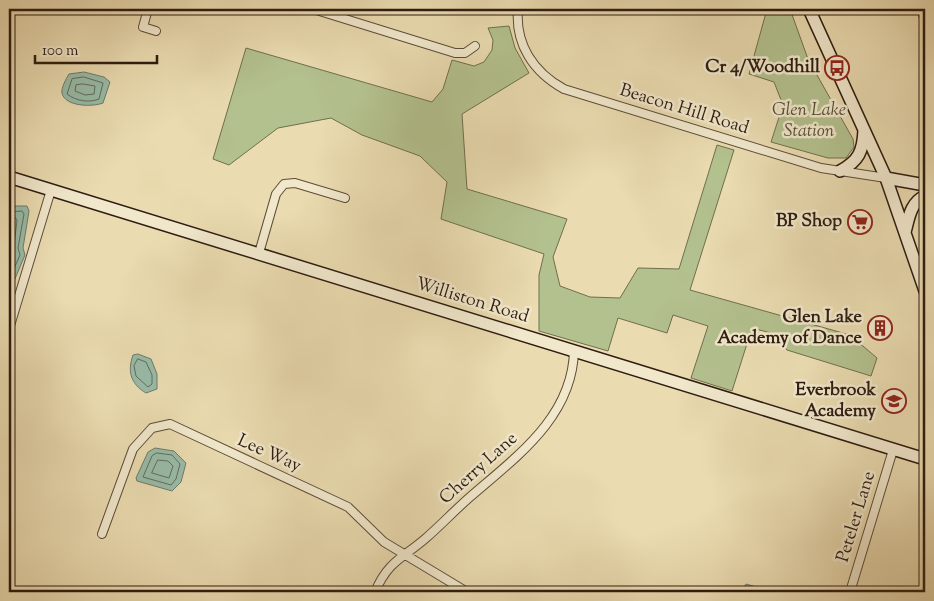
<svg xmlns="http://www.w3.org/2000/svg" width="934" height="601" font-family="'Sorts Mill Goudy',serif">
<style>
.green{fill:#b3c18e;stroke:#706e4f}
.water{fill:#98bba8;stroke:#6d7b6b}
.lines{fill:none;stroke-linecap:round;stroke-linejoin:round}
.shore{stroke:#626c5c;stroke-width:1}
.minor-casing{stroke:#5c4c38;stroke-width:10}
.secondary-casing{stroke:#2d1c10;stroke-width:14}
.minor{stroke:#f1e8cc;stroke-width:8}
.secondary{stroke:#f1e8cc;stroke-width:11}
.labels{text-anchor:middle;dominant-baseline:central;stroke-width:5;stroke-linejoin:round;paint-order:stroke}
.poi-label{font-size:18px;font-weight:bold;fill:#2d1c10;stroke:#f1e8cc;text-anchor:end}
.street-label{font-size:18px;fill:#2d1c10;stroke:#f1e8cc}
.park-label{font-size:18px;font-style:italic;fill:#554e36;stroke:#f1e8cc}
</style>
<rect width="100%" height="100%" fill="#eadbb0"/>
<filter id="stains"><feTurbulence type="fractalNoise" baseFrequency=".004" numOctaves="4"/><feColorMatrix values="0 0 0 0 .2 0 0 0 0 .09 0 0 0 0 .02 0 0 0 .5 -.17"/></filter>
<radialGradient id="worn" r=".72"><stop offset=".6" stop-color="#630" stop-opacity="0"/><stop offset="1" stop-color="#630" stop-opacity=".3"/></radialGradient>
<path class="green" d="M 767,9 L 790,9 L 808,59 L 853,139 L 854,147 L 846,158 L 828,158 L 771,142 L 783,105 L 774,82 L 749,74 Z
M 509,26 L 515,48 L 529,73 L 462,114 L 467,189 L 567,219 L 553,257 L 560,286 L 590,297 L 620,298 L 638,268 L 679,269 L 717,145 L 734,150 L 690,290 L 850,335 L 877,358 L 871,376 L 787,350 L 771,333 L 752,328 L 732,391 L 691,378 L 708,326 L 673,315 L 667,333 L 618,318 L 608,351 L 539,331 L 539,275 L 544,254 L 441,219 L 447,182 L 420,156 L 362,135 L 331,118 L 278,128 L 229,165 L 213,159 L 246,48 L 432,102 L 443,89 L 452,60 L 474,66 L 484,62 L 492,50 L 493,40 L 488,28 Z"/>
<path class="water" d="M 84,72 L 104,77 L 110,82 L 103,103 C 93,107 65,107 62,93 C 61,88 66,79 69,74 Z
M 11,206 L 27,206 L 29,211 L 23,248 L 25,255 L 9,293 L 9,208 Z
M 138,354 L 151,359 L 157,374 L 157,389 L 146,393 C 131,384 127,372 133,355 Z
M 155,448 L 174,451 L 186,463 L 181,482 L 172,491 L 137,481 L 136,478 L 148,452 Z
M 746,584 L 760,588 L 763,592 L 740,592 Z"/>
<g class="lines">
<path class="shore" d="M 84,77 L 103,83 L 99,99 C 89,103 76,101 67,94 L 72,79 Z
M 83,84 L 95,86 L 94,94 L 85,95 L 75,91 L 76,85 Z
M 9,212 L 22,211 L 24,214 L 18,248 L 20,255 L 9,280
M 9,218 L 15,217 L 17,220 L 13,255 L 9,265
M 138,359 L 146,362 L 152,375 L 152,384 L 148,387 L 136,376 L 134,366 Z
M 157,453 L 172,455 L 180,464 L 176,479 L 171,485 L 143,477 L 152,456 Z
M 158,460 L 168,461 L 173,466 L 169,478 L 152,473 Z"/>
<defs>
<path id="minor" d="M 148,9 L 143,27 L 156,31
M 313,9 L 455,53 L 465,53 L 475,46
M 518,9 C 515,44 533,72 564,89 L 821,168 L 886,178
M 921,9 L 925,21
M 259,253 L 276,194 L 284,184 L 295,183 L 345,198
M 9,329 L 51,190
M 102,534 L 133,449 L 152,428 L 170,424 L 348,507 L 384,542 L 467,592
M 375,592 C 388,561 403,558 426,538 C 441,525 455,510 470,497 C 516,457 573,417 574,350
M 850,592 L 893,450"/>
<path id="secondary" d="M 809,9 L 886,178 L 925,291
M 840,171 C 859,161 863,151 864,130
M 9,177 L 925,459
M 886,178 L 925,185
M 905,232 C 909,218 910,203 925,196"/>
</defs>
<use href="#minor" class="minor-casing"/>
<use href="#secondary" class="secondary-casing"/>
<use href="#minor" class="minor"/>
<use href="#secondary" class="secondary"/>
</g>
<defs>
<symbol id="bus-ring" viewBox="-11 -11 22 22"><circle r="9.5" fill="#f1e8cc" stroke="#8f2418" stroke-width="1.5"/><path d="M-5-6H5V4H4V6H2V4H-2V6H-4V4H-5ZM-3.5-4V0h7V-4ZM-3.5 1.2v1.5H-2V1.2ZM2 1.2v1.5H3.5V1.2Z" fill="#8f2418"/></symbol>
<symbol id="supermarket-ring" viewBox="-11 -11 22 22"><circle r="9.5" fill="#f1e8cc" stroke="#8f2418" stroke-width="1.5"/><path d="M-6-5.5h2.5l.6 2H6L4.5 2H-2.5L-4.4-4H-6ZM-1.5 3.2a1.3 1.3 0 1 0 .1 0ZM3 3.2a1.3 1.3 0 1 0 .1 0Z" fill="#8f2418"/></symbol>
<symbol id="building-ring" viewBox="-11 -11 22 22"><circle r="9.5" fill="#f1e8cc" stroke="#8f2418" stroke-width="1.5"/><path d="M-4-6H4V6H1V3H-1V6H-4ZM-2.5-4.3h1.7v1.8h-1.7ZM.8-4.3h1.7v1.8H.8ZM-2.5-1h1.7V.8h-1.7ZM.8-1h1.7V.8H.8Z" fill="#8f2418"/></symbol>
<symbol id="school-ring" viewBox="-11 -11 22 22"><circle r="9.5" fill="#f1e8cc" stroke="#8f2418" stroke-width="1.5"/><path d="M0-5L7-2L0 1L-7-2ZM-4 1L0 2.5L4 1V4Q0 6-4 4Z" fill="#8f2418"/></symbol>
</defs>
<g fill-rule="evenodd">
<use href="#bus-ring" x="823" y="54" width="28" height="28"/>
<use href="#supermarket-ring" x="846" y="208" width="28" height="28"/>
<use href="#building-ring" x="866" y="314" width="28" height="28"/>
<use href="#school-ring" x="880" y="387" width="28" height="28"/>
</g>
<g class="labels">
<g class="poi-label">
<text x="820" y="68">Cr 4/Woodhill</text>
<text x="842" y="222">BP Shop</text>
<text x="862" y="318">Glen Lake<tspan x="862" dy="21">Academy of Dance</tspan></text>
<text x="876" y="391">Everbrook<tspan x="876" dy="21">Academy</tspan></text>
</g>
<g class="street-label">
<text transform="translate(684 110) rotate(17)">Beacon Hill Road</text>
<text transform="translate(472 301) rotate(17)">Williston Road</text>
<text transform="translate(269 454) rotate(24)">Lee Way</text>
<text transform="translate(479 469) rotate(-42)">Cherry Lane</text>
<text transform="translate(857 517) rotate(-73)">Peteler Lane</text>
</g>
<g class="park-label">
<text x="809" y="111">Glen Lake<tspan x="809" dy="21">Station</tspan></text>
</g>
</g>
<rect width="934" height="601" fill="none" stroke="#eadbb0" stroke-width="30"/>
<rect x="10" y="10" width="914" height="581" fill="none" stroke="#2d1c10" stroke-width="2.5"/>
<rect x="15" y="15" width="904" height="571" fill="none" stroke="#2d1c10"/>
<path d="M35 55v8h122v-8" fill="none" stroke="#2d1c10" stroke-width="2.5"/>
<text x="42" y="55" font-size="15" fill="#2d1c10" stroke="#f1e8cc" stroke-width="4" paint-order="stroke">100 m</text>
<rect width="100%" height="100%" filter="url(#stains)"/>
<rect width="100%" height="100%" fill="url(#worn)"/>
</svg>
